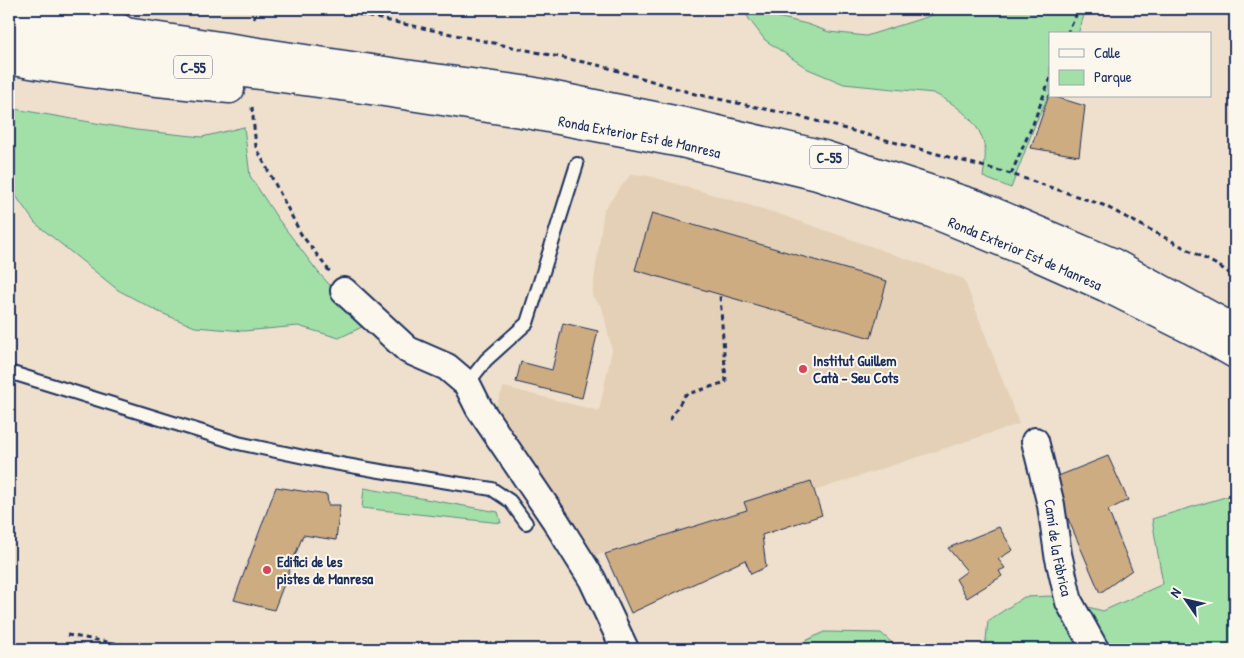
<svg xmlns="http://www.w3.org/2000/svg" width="1244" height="658" font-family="'Patrick Hand',sans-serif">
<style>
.built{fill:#e4d0b6}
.green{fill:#a2e0a8;stroke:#5e8883}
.building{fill:#ceac81;stroke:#1b2f5e}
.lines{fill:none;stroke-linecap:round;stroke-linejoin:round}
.service-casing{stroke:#1b2f5e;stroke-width:16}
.minor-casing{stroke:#1b2f5e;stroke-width:30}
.trunk-casing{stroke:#1b2f5e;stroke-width:31}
.path{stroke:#1b2f5e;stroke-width:3;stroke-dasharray:5 4;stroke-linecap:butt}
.service{stroke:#fbf7ec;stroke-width:12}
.minor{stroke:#fbf7ec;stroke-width:26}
.trunk{stroke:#fbf7ec;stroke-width:28}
.poi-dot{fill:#d1495b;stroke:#fbf7ec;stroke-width:2}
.labels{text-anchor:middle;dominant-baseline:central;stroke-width:4;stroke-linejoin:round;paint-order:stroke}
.shield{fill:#fbf7ec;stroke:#5e6b89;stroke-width:1}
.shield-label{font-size:14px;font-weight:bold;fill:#1b2f5e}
.street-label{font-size:15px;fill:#1b2f5e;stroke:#fbf7ec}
.poi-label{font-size:15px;font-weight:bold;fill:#1b2f5e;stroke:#fbf7ec;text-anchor:start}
</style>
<rect width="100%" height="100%" fill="#eee0cc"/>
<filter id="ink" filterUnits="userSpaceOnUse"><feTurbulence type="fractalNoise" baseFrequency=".02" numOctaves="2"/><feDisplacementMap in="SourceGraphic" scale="10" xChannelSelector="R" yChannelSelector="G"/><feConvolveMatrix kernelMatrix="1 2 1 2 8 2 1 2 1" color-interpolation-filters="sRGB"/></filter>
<g filter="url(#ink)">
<path class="built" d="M 631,174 L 649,176 L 776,213 L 964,279 L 1019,424 L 814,491 L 747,510 L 591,557 L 492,414 L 504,387 L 599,411 L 612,350 L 602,307 L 592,296 L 604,209 Z"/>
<path class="green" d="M 744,9 L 807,24 L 829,32 L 866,36 L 933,15 L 946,9 L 1086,9 L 1078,34 L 1050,34 L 1050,93 L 1036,122 L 1011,188 L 983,177 C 984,168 986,158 985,149 C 982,123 955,103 933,93 L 844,84 L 808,69 L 765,40 L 749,19 Z
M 9,108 L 136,130 L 202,137 L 244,127 L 250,176 L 278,219 L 318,272 L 366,325 L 339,338 L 298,326 L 244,331 L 195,327 L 159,312 L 118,290 L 35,223 L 9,186 Z
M 364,488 L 498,512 L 501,523 L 362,508 Z
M 1235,494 L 1235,649 L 1095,649 L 1069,602 L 1103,611 L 1163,584 L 1152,519 Z
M 1054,596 L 1081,649 L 985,649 L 988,621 L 1024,597 Z
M 824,632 L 881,633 L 899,649 L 789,649 Z"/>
<path class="building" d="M 1049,95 L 1085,106 L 1079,156 L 1031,148 Z
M 652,213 L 887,281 L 871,338 L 635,270 Z
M 563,323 L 598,331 L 582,398 L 516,382 L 521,362 L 552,370 Z
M 1108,456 L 1128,500 L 1108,510 L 1132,570 L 1100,593 L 1051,479 Z
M 811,481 L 822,515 L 762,535 L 766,567 L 751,574 L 745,560 L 631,613 L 605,554 L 747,510 L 744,502 Z
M 276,487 L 327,495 L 328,505 L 340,505 L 336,540 L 303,535 L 274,610 L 234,600 Z
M 999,527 L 1013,550 L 998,559 L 1005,568 L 999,571 L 1002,576 L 967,598 L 956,579 L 967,571 L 948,548 Z"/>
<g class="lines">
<defs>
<path id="service" d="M 9,372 L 238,443 L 323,461 L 380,471 L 492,489 L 510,501 L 526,523
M 467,384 L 486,360 L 527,323 L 577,164"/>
<g id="minor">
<path d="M 344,291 L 408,350 L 447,367 L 467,384 L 479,408 L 555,520 L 592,579 L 625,649"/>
<path id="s1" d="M 1035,441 L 1051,505 L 1058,554 L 1069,602 L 1095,649"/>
</g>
<g id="trunk">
<path d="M 84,9 L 88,9 L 121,29"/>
<path d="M 9,19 L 29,23 L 126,32 L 405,74 L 530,91 L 684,122 L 824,155 L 975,204 L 1114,263 L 1235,329"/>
<path id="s2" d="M 9,41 L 377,91 L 527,114 L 681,143 L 817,176 L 931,213 L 1024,251 L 1105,287 L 1207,338 L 1235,354"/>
<path d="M 9,60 C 82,74 156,83 230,89"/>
</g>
</defs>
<use href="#service" class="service-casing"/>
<use href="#minor" class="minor-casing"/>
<use href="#trunk" class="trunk-casing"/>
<path class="path" d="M 333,9 L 602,66 L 695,94 L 798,116 L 1011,174 L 1103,205 L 1219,266 L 1235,277
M 1077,13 L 1093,9
M 254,19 L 256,9
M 1067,34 L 1079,9
M 252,107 L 256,147 L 301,234 L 330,272
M 1011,174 L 1033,124 L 1050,78
M 670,420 L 685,395 L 726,382 L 720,295
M 67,635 L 149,649"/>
<use href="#service" class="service"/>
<use href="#minor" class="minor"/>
<use href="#trunk" class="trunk"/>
</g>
</g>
<g class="poi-dot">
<circle cx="803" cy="369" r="5"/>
<circle cx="267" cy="570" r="5"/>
</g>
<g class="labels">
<g class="shield">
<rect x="174" y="55.5" width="38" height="23" rx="4"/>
<rect x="810" y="145.5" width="38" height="23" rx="4"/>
</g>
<g class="shield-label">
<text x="193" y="67">C-55</text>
<text x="829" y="157">C-55</text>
</g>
<g class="street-label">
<text stroke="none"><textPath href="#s2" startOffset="638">Ronda Exterior Est de Manresa</textPath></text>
<text stroke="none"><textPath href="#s2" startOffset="1042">Ronda Exterior Est de Manresa</textPath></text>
<text stroke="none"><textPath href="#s1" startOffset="109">Camí de la Fàbrica</textPath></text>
</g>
<g class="poi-label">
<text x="813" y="360">Institut Guillem<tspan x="813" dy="17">Catà - Seu Cots</tspan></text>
<text x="277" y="561">Edifici de les<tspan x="277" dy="17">pistes de Manresa</tspan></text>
</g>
</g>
<rect width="1244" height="658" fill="none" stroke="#fbf7ec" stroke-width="30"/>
<rect x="15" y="15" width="1214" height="628" fill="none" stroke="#1b2f5e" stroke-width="2" filter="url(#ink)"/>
<rect x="1049" y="32" width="162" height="65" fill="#fbf7ec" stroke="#a1a7b3"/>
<rect x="1059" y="49" width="25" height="8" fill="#fbf7ec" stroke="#a1a7b3"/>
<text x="1094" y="58" font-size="15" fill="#1b2f5e">Calle</text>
<rect x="1059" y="70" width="25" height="15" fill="#a2e0a8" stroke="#a1a7b3"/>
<text x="1094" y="82" font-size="15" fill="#1b2f5e">Parque</text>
<g transform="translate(1186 600) rotate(304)" stroke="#fbf7ec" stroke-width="4" paint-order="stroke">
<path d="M0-4L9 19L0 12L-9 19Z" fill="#1b2f5e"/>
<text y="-8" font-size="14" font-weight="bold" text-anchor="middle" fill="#1b2f5e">N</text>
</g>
</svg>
